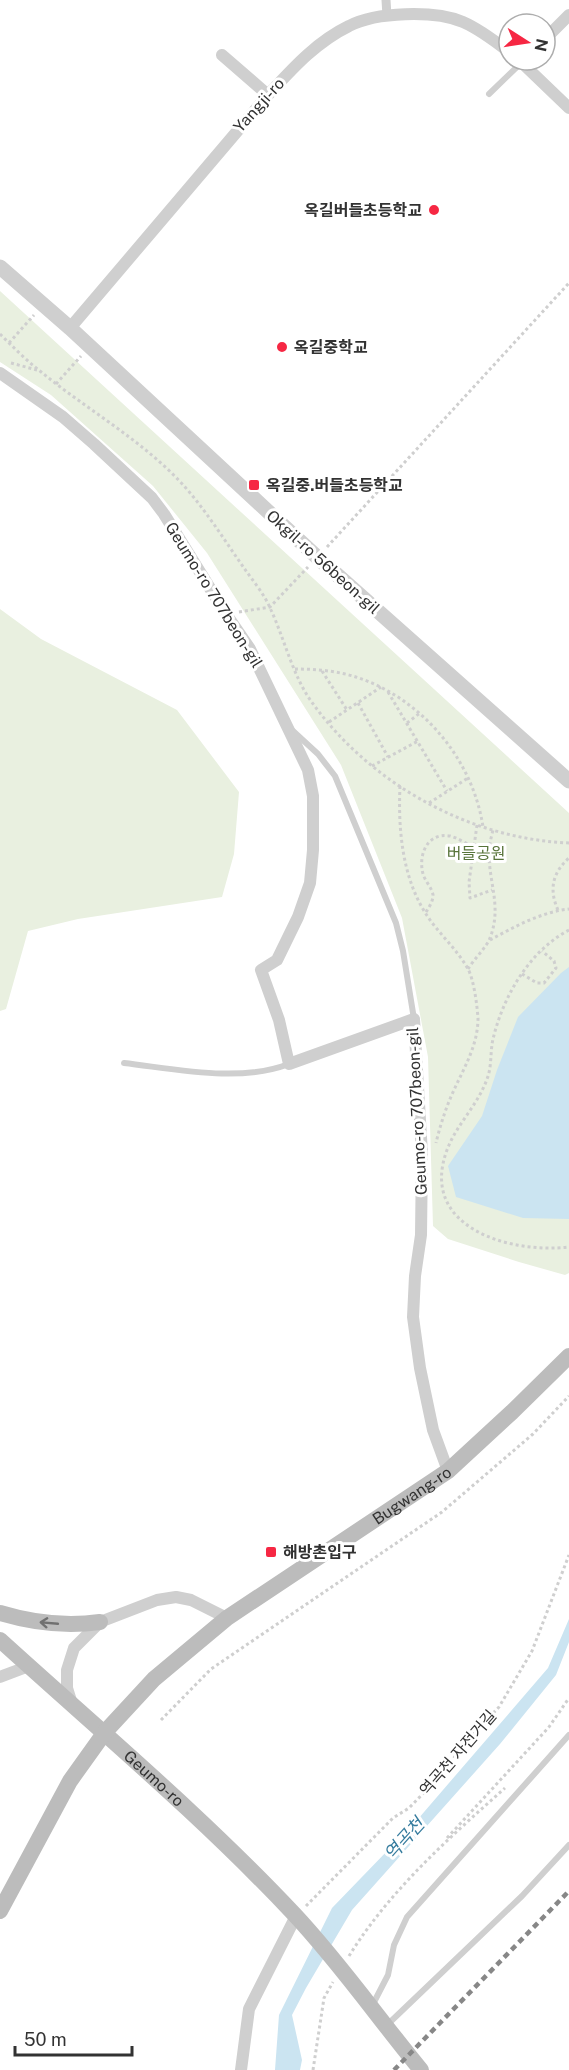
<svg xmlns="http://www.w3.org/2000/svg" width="569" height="2070" font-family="'Public Sans','Noto Sans KR',sans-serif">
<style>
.green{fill:#e9f0e0}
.water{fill:#cbe4f1}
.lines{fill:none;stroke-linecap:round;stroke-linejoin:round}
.path{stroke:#cfcfcf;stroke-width:3;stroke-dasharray:3 3;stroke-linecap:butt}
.service{stroke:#cfcfcf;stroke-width:6}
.pedestrian{stroke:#cfcfcf;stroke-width:9}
.minor{stroke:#cfcfcf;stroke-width:12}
.tertiary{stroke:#cfcfcf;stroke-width:15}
.secondary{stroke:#bcbcbc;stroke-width:16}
.rail{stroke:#878787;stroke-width:4.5;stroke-dasharray:6 4.5;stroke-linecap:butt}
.oneway{stroke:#707070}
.poi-dot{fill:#f62743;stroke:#fff;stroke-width:2}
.labels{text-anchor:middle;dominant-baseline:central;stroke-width:6;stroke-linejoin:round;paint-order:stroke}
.street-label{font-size:16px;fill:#323232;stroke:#fff}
.poi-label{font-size:16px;font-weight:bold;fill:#323232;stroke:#fff;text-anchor:start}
.park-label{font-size:16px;fill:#58743a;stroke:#fff}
.water-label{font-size:18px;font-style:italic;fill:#367c9e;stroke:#fff}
</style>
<rect width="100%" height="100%" fill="#fff"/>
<path class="green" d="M 0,291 L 569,813 L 569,1273 L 565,1275 L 519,1262 L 448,1239 L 433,1226 L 428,1057 L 402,918 L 341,765 L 207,553 L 153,486 L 51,395 L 0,362 Z
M 0,609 L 41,639 L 177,710 L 239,792 L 234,854 L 222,897 L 78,919 L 28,931 L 6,1009 L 0,1011 Z"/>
<path class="water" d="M 569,967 L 569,1219 L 523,1218 L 456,1197 L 448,1166 L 482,1116 L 497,1070 L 518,1017 L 561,973 Z
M 569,1619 L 569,1642 L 556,1675 L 500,1744 L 352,1910 L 306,1988 L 292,2015 L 302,2060 L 300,2070 L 275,2070 L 279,2015 L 332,1908 L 418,1819 L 548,1668 Z"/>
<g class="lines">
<path class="path" d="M 0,334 C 13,347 26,360 40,371 C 87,410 144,441 185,487 C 207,512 225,541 244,568 C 253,581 265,595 271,610 C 284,638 293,676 311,701 C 369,783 469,839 569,843
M 9,343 L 34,315
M 11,363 L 37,370
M 56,384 L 81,356
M 327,547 L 569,283
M 239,612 L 270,607 L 308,567
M 295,669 C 316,669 339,671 359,678 C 423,700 473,760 483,827
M 322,671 L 347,710
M 388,692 L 447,791
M 358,703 L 388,757
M 329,722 L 381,687
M 407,723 L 420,713
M 372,766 L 418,741
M 400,786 C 398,828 402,877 426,914 C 438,933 457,949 468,969 C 474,980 477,1005 478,1018 C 478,1050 459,1075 448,1104 C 443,1117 439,1130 436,1143
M 429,803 L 468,778
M 477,825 L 469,882 L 470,898 L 492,890
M 558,910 C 549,890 552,873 569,858
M 426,912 C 429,907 433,902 433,895 C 432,888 425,881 423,874 C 418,855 427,832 450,836 C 458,838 467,844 475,848
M 569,930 C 529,951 503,997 493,1039 C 490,1052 492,1067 487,1079 C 478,1105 456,1125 447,1150 C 418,1228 511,1254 569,1247
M 490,940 C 514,927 541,912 569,909
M 468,969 C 474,959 486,948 490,938 C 502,907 489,884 489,853 C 489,846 491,838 493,830
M 522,974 L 537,983 L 544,983 L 556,968 L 554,961 L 542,951
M 161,1720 L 211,1669 L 442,1512 L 533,1434 L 569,1396
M 447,1838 L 549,1727 L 569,1698
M 306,1906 L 393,1818 L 409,1808 L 447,1769 L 460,1748 L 499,1707 L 532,1651 L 569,1555
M 349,1956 C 390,1890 448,1839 505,1788
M 313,2070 L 324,1998 L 333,1982"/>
<path class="service" d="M 489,94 L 521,63
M 293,731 L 318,754 L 335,776 L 396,923 L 403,951 L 414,1019
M 124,1063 C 176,1069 239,1083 289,1064
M 372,2006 L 388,1975 L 394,1945 L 407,1917 L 569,1735
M 386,2026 L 522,1896 L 569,1845"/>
<path class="pedestrian" d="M 386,0 L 387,16"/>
<path class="minor" d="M 545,39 L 569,15
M 222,55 L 268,95
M 519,60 L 569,108
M 70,328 L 268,95 C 292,69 316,42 349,26 C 376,12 434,10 463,22 C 479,29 495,41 509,52
M 0,373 L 63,417 L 94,444 L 152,498 L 164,514 L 226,614 L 250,649 L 308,770 L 313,796 L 313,850 L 310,883 L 298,917 L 277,960 L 261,970 L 279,1020 L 289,1064 L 414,1019 L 422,1154 L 421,1235 L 415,1276 L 413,1317 L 420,1368 L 433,1430 L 448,1471
M 0,1677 L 29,1666
M 72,1704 L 67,1688 L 67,1670 L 74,1648 L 100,1622 L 157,1600 L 176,1597 L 191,1600 L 227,1618
M 241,2070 L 249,2009 L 296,1916"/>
<path class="tertiary" d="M 0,267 L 70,328 L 317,557 L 569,781"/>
<g class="secondary">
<path d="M 0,1613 C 33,1623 65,1627 100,1622"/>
<path id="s1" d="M 0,1640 C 99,1730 202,1816 294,1914 C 340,1963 378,2018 421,2070"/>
<path id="s2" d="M 0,1911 L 70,1781 L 105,1732 L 154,1679 L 227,1618 L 448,1471 L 512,1412 L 569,1356"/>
</g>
<path class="rail" d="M 394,2070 L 569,1891"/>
</g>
<defs><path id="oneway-shaft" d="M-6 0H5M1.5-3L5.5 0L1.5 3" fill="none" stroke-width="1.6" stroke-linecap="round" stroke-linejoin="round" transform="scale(1.5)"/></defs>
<use class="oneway" href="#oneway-shaft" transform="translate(49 1623) rotate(-175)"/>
<g class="poi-dot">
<circle cx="434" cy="210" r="6"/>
<circle cx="282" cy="347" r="6"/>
<rect x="248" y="479" width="12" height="12" rx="3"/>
<rect x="265" y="1546" width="12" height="12" rx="3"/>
</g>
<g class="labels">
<g class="street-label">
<text transform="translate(259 105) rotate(-48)">Yangji-ro</text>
<text transform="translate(323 562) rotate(42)">Okgil-ro 56beon-gil</text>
<text transform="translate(214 595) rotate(58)">Geumo-ro 707beon-gil</text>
<text transform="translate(417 1111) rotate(-93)">Geumo-ro 707beon-gil</text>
<text stroke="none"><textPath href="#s2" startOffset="597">Bugwang-ro</textPath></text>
<text transform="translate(458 1753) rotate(-49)">역곡천 자전거길</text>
<text stroke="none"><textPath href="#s1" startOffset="207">Geumo-ro</textPath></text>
</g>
<g class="poi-label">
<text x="422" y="210" text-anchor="end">옥길버들초등학교</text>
<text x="294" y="347">옥길중학교</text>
<text x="266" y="485">옥길중.버들초등학교</text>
<text x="283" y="1552">해방촌입구</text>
</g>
<g class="park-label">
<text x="476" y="853">버들공원</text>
</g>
<g class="water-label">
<text transform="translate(404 1839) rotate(-48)">역곡천</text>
</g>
</g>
<g transform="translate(527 42) rotate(102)"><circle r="28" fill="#ffffff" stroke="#adadad" stroke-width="1.5"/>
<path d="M0-4.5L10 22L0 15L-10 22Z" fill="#f62743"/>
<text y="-9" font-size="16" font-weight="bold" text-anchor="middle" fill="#323232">N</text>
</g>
<path d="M15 2046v9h117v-9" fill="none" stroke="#323232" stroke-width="3"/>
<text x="24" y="2046" font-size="18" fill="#323232" stroke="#ffffff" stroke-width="4.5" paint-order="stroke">50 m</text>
</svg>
